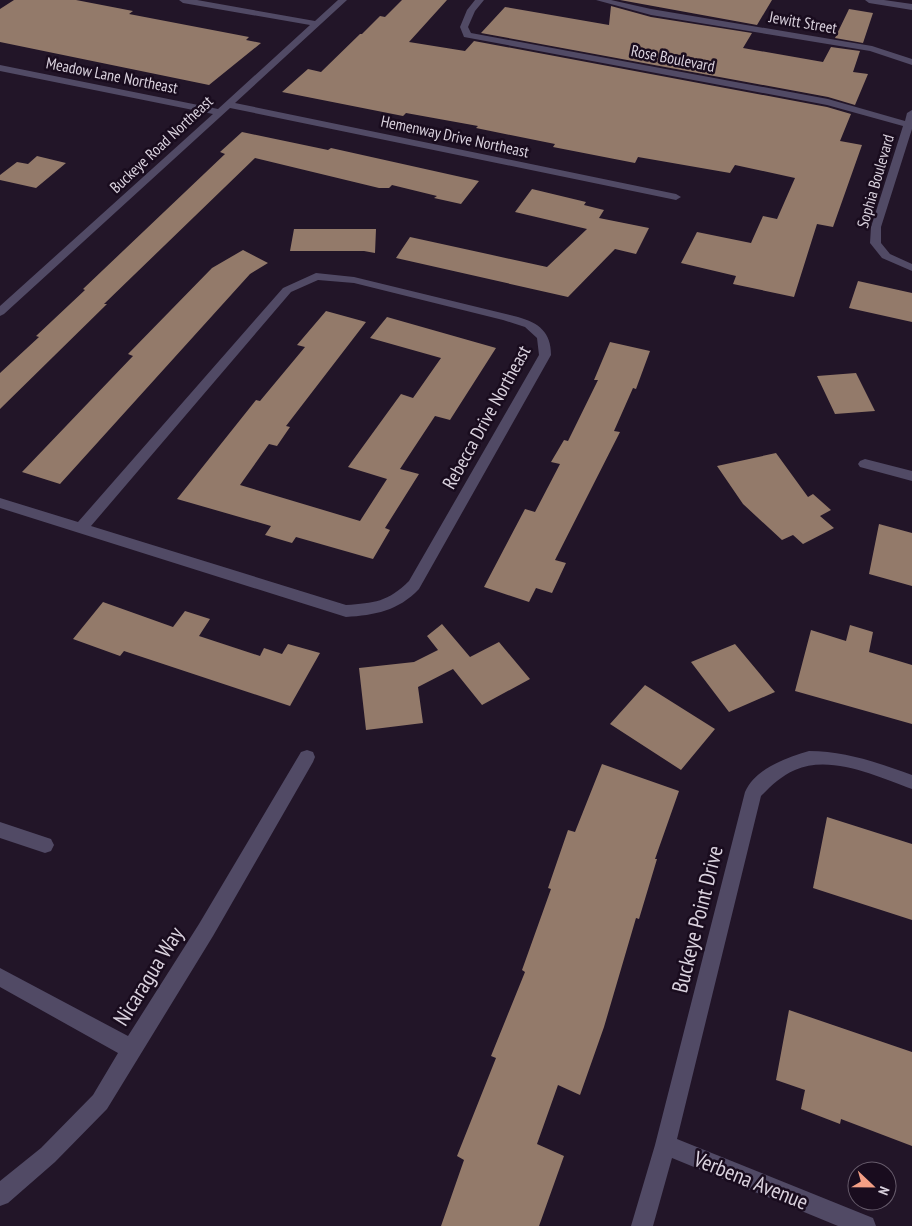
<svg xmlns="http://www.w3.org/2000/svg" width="912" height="1226" font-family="'PT Sans Narrow',sans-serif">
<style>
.building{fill:#937a6a}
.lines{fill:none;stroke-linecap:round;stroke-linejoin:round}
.minor{fill:#514a65;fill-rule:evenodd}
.labels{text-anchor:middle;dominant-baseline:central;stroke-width:5;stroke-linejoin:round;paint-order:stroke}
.far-street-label{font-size:16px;fill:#dad2de;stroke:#190c1e}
.street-label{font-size:19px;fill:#dad2de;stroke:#190c1e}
.near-street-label{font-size:22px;fill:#dad2de;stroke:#190c1e}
</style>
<rect width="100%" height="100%" fill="#221528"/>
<path class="building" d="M 14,0 L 76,0 L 133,11 L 129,14 L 249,37 L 246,40 L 261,43 L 209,85 L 0,42 L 0,9 Z
M 402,0 L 447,0 L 409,42 L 465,51 L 474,41 L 827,107 L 851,114 L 840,141 L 862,145 L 833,227 L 817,224 L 794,297 L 733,284 L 736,276 L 681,263 L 697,232 L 751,243 L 763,216 L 777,219 L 795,178 L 735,165 L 730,173 L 638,157 L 635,163 L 553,147 L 555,144 L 476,128 L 478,126 L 406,113 L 403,116 L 282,92 L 308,69 L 321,72 L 360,34 L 362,34 L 380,16 L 385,17 Z
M 620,0 L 772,0 L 757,25 Z
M 611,6 L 651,17 L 752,33 L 743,48 L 823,62 L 831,47 L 860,51 L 853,72 L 868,74 L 855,105 L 828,97 L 481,33 L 505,7 L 609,25 Z
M 849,9 L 873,13 L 863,43 L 835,38 Z
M 242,132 L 328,150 L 331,148 L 479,181 L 461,204 L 434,198 L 437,196 L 392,185 L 389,188 L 379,188 L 255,158 L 104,304 L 107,304 L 0,409 L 0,373 L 39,337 L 36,336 L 85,290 L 83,289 L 225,154 L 220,152 Z
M 37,156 L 66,163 L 36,188 L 0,180 L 0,175 L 17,162 L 28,164 Z
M 532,189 L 586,202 L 584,205 L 604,210 L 599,218 L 649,228 L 636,254 L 615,249 L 568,297 L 396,258 L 410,237 L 547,267 L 587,229 L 515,212 Z
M 294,229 L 376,229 L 375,253 L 364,251 L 290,251 Z
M 243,250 L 268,263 L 250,274 L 60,484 L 22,472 L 133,356 L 128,354 L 212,268 Z
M 858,281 L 912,293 L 912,322 L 849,308 Z
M 326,311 L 366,322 L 286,426 L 290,427 L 277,446 L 269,444 L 240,485 L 360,521 L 387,479 L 348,467 L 401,394 L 413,398 L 441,358 L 370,338 L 387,317 L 496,348 L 450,420 L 435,416 L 400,469 L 419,474 L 385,528 L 390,530 L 373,559 L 296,537 L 292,543 L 265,535 L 271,526 L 177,499 L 256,400 L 260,401 L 305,347 L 297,345 Z
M 610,342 L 650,351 L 636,389 L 633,388 L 614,431 L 620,432 L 555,560 L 566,563 L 552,593 L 536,588 L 529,602 L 484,587 L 525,509 L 535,512 L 560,464 L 551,462 L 564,440 L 568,441 L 598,380 L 594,380 Z
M 856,373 L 875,411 L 835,414 L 817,376 Z
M 776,453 L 808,497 L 813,494 L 831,510 L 820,516 L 834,528 L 803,544 L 793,535 L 782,540 L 743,504 L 717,466 Z
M 879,524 L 912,533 L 912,586 L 869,574 Z
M 103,602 L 173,627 L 185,611 L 210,619 L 199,636 L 260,656 L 264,648 L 282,654 L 288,644 L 320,653 L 290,706 L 124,651 L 120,656 L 73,639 Z
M 442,624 L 470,657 L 499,642 L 530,679 L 482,705 L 453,669 L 418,687 L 423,723 L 366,730 L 359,668 L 414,662 L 438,650 L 427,636 Z
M 850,625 L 873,632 L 869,652 L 912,665 L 912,724 L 795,691 L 811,630 L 846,641 Z
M 735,644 L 775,692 L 729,712 L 691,662 Z
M 645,685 L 715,729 L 681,770 L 610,724 Z
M 602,764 L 679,791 L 655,859 L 657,859 L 639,919 L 636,918 L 604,1027 L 580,1095 L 558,1085 L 537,1144 L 564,1156 L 539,1226 L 441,1226 L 464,1160 L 457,1156 L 496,1058 L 491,1056 L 525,972 L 522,970 L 551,889 L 548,888 L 568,830 L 575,832 Z
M 827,817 L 912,844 L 912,920 L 813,888 Z
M 789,1010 L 912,1052 L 912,1146 L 841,1119 L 840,1124 L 801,1109 L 805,1090 L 776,1080 Z"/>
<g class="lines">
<path class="minor" d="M 179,0 L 197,0 L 315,21 L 338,0 L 347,0 L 235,103 L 676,194 L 681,197 L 676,200 L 230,108 L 4,314 L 0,316 L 0,306 L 213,114 L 0,71 L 0,65 L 218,109 L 310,25 L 183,3 Z
M 475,0 L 484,0 L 475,11 L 468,27 L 471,33 L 828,99 L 905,121 L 907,113 L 912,110 L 912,129 L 881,227 L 881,243 L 890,254 L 912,264 L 912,271 L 882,258 L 870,243 L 871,227 L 903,126 L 827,105 L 464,37 L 460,27 L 467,10 Z
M 596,0 L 611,0 L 651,9 L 872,46 L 912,59 L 912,65 L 870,51 L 651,15 Z
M 865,0 L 884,0 L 912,4 L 912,10 L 869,3 Z
M 316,273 L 354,277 L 518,317 C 539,323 551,332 551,355 L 419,589 C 398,611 375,615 346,617 L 0,508 L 0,498 L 78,522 L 283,288 ZM 318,280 L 354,283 L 503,320 L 525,327 L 537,338 L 539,355 L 409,581 C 388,602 374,603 346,605 L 91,526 L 291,292 Z
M 865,459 L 912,471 L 912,481 L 860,467 L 858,464 L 860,461 Z
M 307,750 L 313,752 L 315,757 L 313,762 L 213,936 L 107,1109 L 55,1162 L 8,1203 L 0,1206 L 0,1181 L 41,1148 L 93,1095 L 118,1053 L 0,987 L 0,968 L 128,1036 L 199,924 L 301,752 Z
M 809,751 C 846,751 878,763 912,775 L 912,789 C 878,777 831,754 795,770 C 781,776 771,786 761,796 L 677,1139 L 873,1218 L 876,1226 L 838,1226 L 672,1158 L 653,1226 L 631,1226 L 655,1145 L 745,792 C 756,768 786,758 809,751 Z
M 0,822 L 51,839 L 54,845 L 51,851 L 45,853 L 0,838 Z"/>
</g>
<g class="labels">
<g class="far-street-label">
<text transform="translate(803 22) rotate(10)">Jewitt Street</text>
<text transform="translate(673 58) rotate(11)">Rose Boulevard</text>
<text transform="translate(112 75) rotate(11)">Meadow Lane Northeast</text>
<text transform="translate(455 136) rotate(12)">Hemenway Drive Northeast</text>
<text transform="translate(161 144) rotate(-43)">Buckeye Road Northeast</text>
<text transform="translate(875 181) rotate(-74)">Sophia Boulevard</text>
</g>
<g class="street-label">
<text transform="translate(486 417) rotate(-61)">Rebecca Drive Northeast</text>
</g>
<g class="near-street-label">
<text transform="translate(697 919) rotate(-76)">Buckeye Point Drive</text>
<text transform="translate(148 976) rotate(-58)">Nicaragua Way</text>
<text transform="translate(751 1180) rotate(22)">Verbena Avenue</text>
</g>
</g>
<g transform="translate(872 1186) rotate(112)"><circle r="24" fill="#190c1e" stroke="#665b6b"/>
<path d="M0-4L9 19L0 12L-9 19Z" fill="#f39f85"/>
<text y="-8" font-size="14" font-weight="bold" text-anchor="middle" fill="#dad2de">N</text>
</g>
</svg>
